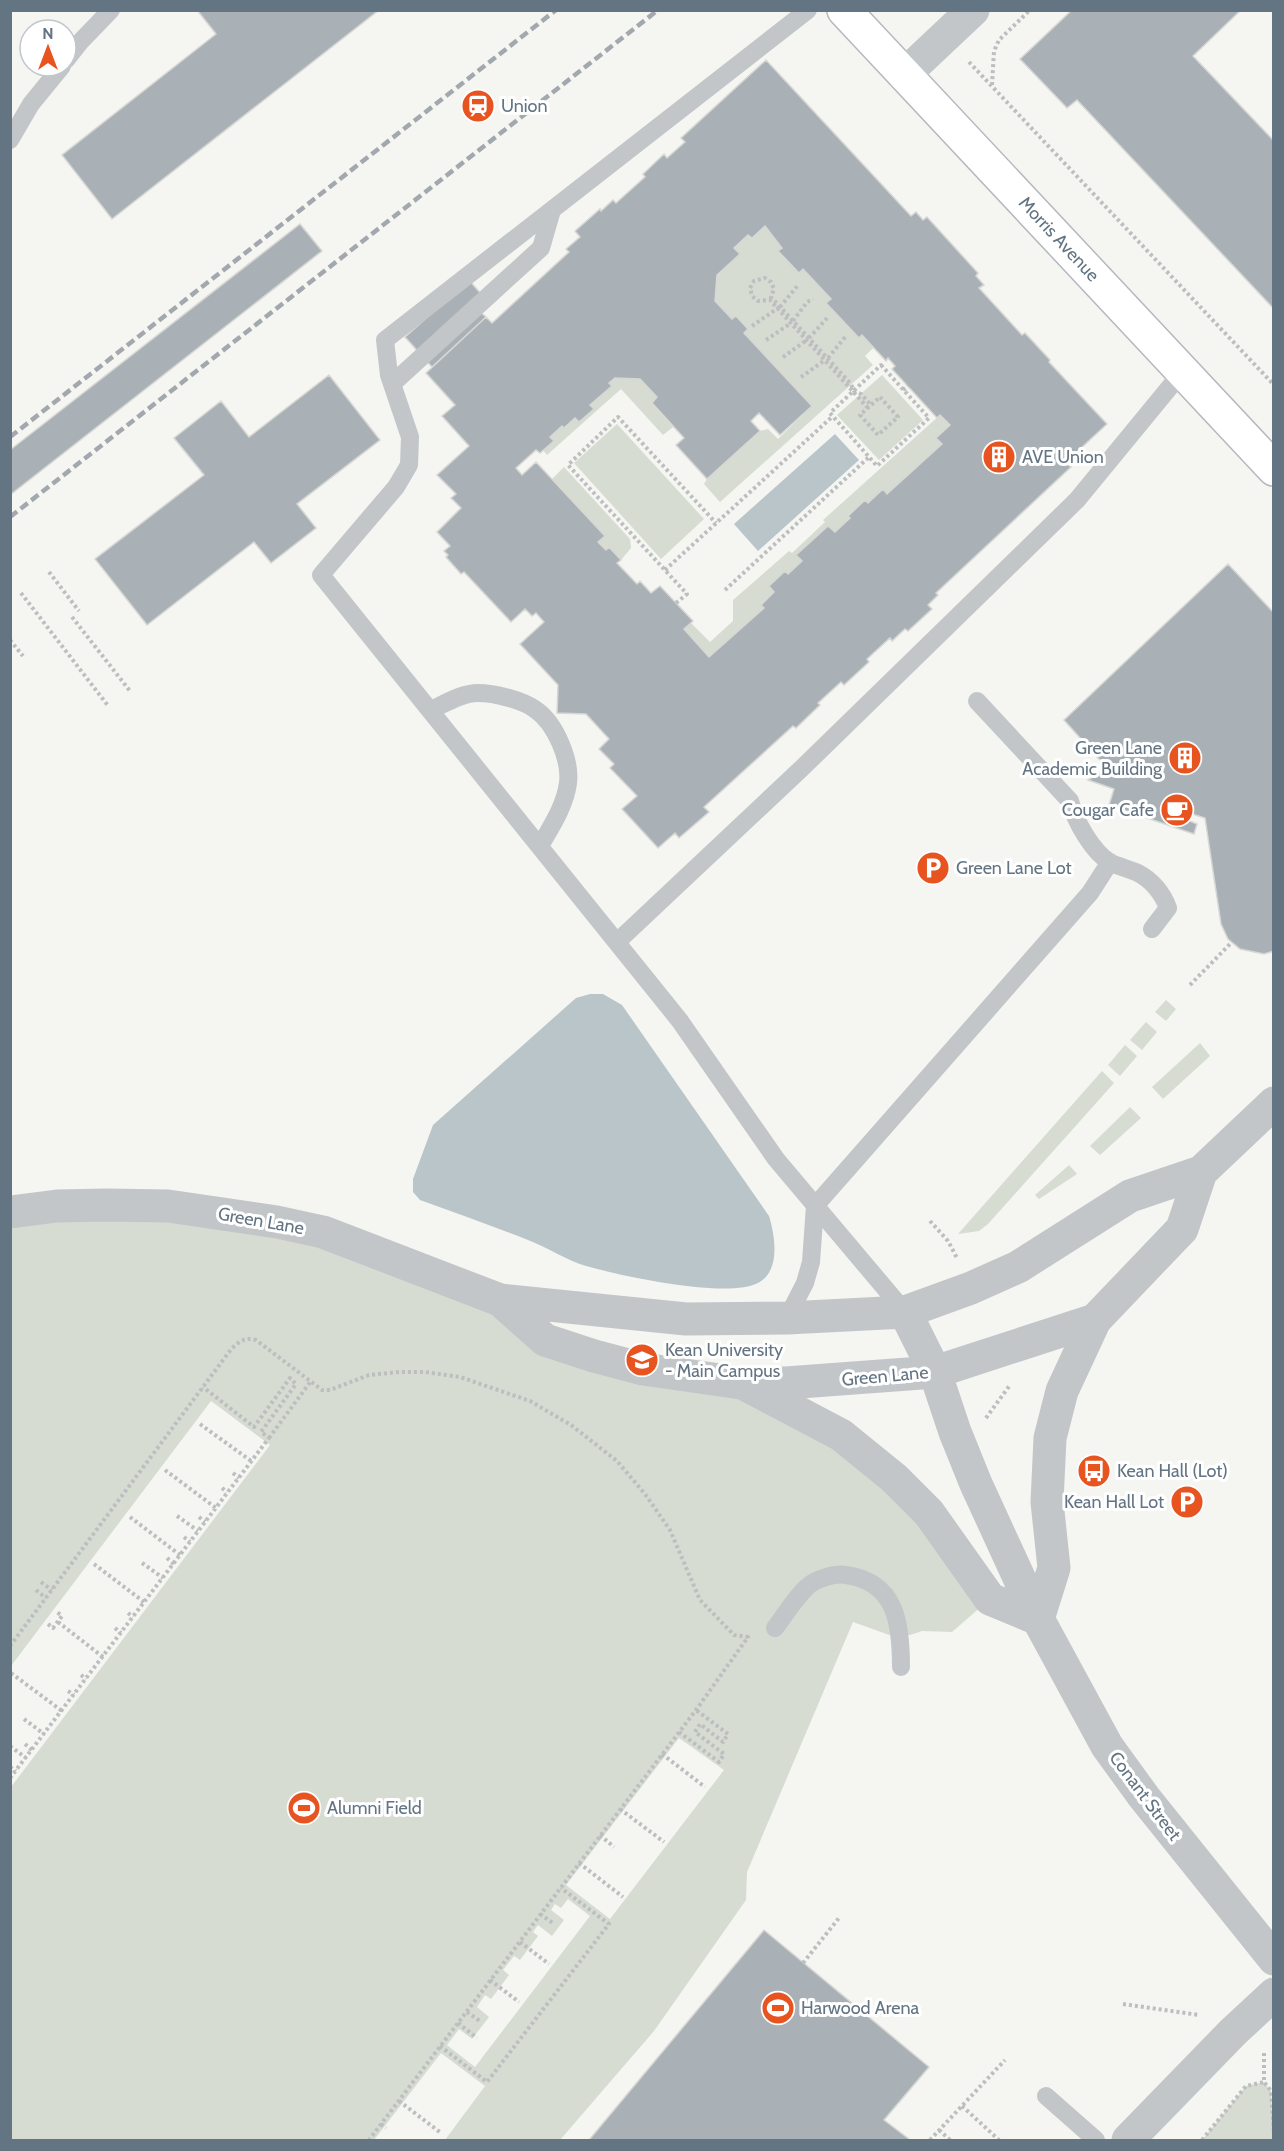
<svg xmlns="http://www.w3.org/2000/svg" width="1284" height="2151" font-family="Cabin,sans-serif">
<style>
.green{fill:#d6dcd2;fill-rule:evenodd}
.water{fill:#bac5c9}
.building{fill:#a9b1b7;stroke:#d7d7d4;stroke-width:1.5;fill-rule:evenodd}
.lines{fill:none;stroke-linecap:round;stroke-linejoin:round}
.primary-casing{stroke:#b5b9bd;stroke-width:36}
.path{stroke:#bcbec0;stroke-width:4;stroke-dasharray:3 3;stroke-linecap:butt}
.lane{stroke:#c2c6c9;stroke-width:18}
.street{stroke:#c2c6c9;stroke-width:33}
.primary{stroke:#fff;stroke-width:33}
.rail{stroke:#a2a8ae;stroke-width:4.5;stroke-dasharray:9 4.5;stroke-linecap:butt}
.labels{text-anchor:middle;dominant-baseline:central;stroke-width:6;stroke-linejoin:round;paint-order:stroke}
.poi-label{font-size:18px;fill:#637483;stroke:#fff;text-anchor:start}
.street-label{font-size:18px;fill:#637483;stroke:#fff}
</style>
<rect width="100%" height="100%" fill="#f5f5f1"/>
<path class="green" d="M 765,226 L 782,248 L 778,252 L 799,273 L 803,269 L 831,299 L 827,303 L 858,337 L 862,335 L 874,347 L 865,356 L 873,365 L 720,502 L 704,484 L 707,479 L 760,431 L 768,429 L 778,439 L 812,406 L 744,333 L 748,329 L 736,316 L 732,319 L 715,301 L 717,275 L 739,254 L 734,248 L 748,235 L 752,238 Z
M 882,375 L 923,420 L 879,460 L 837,415 Z
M 615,378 L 640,379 L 657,397 L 652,404 L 673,427 L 663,435 L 621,389 L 547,455 L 543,450 L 550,437 L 562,426 L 565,428 L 575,418 L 580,422 L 593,410 L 590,405 L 612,386 L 609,383 Z
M 940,415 L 950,425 L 936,438 L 942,444 L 887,494 L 868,503 L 865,500 L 848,515 L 850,518 L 835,532 L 828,526 L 796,555 L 802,561 L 788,574 L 785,572 L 769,586 L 774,592 L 761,604 L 764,608 L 709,657 L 684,629 L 691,623 L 710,642 L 733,621 L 733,600 L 789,551 L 792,553 L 825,522 L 823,520 Z
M 617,424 L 704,519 L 661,559 L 574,463 Z
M 564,467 L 630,539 L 631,548 L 621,560 L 609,547 L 606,550 L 598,542 L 604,535 L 552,479 Z
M 1166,1000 L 1176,1009 L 1166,1021 L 1155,1012 Z
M 1146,1022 L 1157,1032 L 1142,1050 L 1130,1040 Z
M 1200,1043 L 1210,1056 L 1163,1099 L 1152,1087 Z
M 1125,1045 L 1137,1056 L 1120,1076 L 1108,1065 Z
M 1102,1071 L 1114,1083 L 988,1224 L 979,1231 L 958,1234 Z
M 1130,1107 L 1141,1118 L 1100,1155 L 1090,1146 Z
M 1069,1165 L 1077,1174 L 1039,1199 L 1035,1195 Z
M 11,1212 L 323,1232 L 546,1340 L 741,1383 L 841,1435 L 990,1599 L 952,1632 L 922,1631 L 910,1635 L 892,1636 L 853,1622 L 747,1872 L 746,1900 L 654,2031 L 560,2140 L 445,2140 L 485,2086 L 441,2053 L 374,2140 L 11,2140 L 11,1787 L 270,1445 L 211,1401 L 11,1666 ZM 679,1738 L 724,1770 L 610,1919 L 566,1885 ZM 568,1899 L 590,1916 L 475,2067 L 447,2045 L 459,2029 L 472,2039 L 489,2017 L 477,2007 L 485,1995 L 491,1999 L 509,1975 L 503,1970 L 514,1956 L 520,1960 L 538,1936 L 533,1932 L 538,1925 L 552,1936 L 564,1920 L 551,1910 L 555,1904 L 561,1908 Z
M 1264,2082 L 1271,2091 L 1273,2140 L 1202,2140 L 1246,2086 Z"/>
<path class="water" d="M 835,434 L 859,460 L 758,551 L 734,524 Z
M 590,994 L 603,994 L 622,1005 L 769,1216 C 775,1236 781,1271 758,1283 C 727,1299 621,1276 586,1266 C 566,1260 547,1247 528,1240 C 492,1226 456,1213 420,1200 L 413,1192 L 413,1179 L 433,1125 L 576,998 Z"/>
<path class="building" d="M 197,10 L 379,10 L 112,219 L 62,155 L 216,34 Z
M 1072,10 L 1241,10 L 1193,56 L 1274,141 L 1274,309 L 1077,100 L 1067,108 L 1020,59 Z
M 766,60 L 911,216 L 916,212 L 923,220 L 927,217 L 978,273 L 976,276 L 984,285 L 979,288 L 1022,335 L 1025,333 L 1050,360 L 1049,362 L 1107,424 L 1066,462 L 1071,467 L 936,593 L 938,595 L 928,605 L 932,609 L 908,631 L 905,629 L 892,641 L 890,638 L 867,659 L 869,662 L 844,685 L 841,682 L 818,703 L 820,705 L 796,728 L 793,726 L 704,807 L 709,812 L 679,838 L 675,833 L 658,848 L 622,809 L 637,796 L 610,768 L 614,764 L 599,749 L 609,739 L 586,714 L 557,713 L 558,685 L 520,644 L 544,622 L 536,613 L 532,616 L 525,609 L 511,622 L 464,572 L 461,574 L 446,557 L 448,555 L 444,551 L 450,546 L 437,532 L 461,508 L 451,498 L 456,494 L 437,475 L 469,446 L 442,416 L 455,405 L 426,373 L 486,317 L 492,323 L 569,252 L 566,249 L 580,237 L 575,231 L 600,209 L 601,211 L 613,200 L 616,203 L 645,177 L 643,174 L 664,154 L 667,158 L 685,142 L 681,138 ZM 765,226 L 782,248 L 778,251 L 799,273 L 803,269 L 831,299 L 826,303 L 859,338 L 862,335 L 886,361 L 888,358 L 895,366 L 892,369 L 937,418 L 940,415 L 950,425 L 936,438 L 942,444 L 887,494 L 883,489 L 868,503 L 865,500 L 848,516 L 850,518 L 835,532 L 828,526 L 796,555 L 802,561 L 788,574 L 785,571 L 769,586 L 774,592 L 761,605 L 764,608 L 709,657 L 684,629 L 693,621 L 660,586 L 651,593 L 640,581 L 637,584 L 617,563 L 621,560 L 609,547 L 606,550 L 598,542 L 605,536 L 536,462 L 522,475 L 516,468 L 536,450 L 540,453 L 554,441 L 550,437 L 562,426 L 564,428 L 575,418 L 579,422 L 594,409 L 590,405 L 612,386 L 609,383 L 615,378 L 640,379 L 657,397 L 652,403 L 684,438 L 676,445 L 707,479 L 760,431 L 751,421 L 759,413 L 780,435 L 812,406 L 744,333 L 748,329 L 736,316 L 732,319 L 715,301 L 717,275 L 740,254 L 734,248 L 748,235 L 752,238 Z
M 300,224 L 322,251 L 10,495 L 10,450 Z
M 469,280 L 488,302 L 479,311 L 486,317 L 432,367 L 405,337 Z
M 329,375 L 380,440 L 297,504 L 316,528 L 271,563 L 254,542 L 147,625 L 95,559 L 204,475 L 174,438 L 221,401 L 249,437 Z
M 1228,564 L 1274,613 L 1274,951 L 1264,954 L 1240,949 L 1228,939 L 1221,924 L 1205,818 L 1192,814 L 1190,821 L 1197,824 L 1194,834 L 1109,805 L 1114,789 L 1088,780 L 1107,768 L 1064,720 Z
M 764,1930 L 929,2067 L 884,2120 L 909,2139 L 908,2140 L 589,2140 Z"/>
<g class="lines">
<defs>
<path id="primary" d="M 844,10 L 1274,469"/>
</defs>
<use href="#primary" class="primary-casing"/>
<path class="path" d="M 969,62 L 1274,385
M 992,85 L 994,51 L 999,40 L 1030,10
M 780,307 L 799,284
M 793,321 L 807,302 L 813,299
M 752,326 L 778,308
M 809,338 L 829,316
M 766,340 L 791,323
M 783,357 L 807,340
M 828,358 L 846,336
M 881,365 L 929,418 L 877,466 L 830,413 Z
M 801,377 L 825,360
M 903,390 L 908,386
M 880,397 L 898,417 L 878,435 L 860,415 Z
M 868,408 L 770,300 L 758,301 L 752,296 L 750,288 L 754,281 L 765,278 L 771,282 L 774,289 L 771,297 L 851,384 L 854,391 L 861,394 L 871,405
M 665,570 L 833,416
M 49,572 L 79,611
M 725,590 L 869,457
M 21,593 L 109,707
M 676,603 L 687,594 L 568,465 L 618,417 L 716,523
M 72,617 L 130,691
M 10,640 L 23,656
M 1190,985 L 1232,942
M 930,1221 L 948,1241 L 957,1258
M 986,1418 L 1010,1385
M 200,1424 L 251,1461
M 269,1438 L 311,1381
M 165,1470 L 216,1508
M 233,1473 L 239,1478
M 222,1488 L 227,1492
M 177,1516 L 198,1531
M 130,1517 L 180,1555
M 199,1517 L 205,1522
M 184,1537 L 190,1542
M 167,1558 L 174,1564
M 142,1563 L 163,1578
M 94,1564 L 144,1602
M 41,1582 L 52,1590
M 36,1590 L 46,1598
M 128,1613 L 133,1617
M 58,1622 L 103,1657
M 48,1624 L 53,1628 L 62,1616 L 57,1612
M 115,1628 L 121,1633
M 10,1646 L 232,1348 C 240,1341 245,1337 256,1340 L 322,1390 L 330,1390 L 369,1375 L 399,1372 L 425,1372 L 460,1377 L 530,1401 L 571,1425 L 617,1461 L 645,1494 L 670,1530 L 700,1600 L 734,1635 L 748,1637 L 696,1710 L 369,2140
M 11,1673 L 62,1711
M 81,1675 L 86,1679
M 68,1691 L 74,1695
M 24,1719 L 44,1734
M 679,1732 L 719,1762 L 724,1754 L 695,1732 L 700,1724 L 723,1742 L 728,1734 L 696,1710
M 25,1744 L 32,1750
M 10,1746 L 26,1758
M 662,1754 L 705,1787
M 10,1767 L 16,1771
M 10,1778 L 269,1438 L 261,1432 L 296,1384 L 290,1378 L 254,1427 L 203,1387
M 620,1809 L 664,1842
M 600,1835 L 614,1847
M 579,1863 L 623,1897
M 540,1914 L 554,1924
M 520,1942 L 549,1964
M 803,1963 L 839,1918
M 490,1980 L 519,2002
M 1123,2004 L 1199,2015
M 467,2012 L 481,2022
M 458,2023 L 477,2038
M 440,2046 L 487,2082 L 609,1924 L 561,1888
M 1264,2053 L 1264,2082 L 1271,2091 L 1274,2133
M 399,2101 L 441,2133
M 962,2106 L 999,2140
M 381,2124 L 386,2128
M 939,2130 L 950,2140
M 930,2140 L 1005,2060
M 1202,2140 L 1246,2086 L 1264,2082"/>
<path class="lane" d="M 808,10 L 385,340 L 389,375 L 410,437 L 409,465 L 396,487 L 321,575 L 680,1021 L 776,1159 L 905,1312
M 66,60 L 81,41 L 111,10
M 10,140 L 31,104 L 62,66
M 392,384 L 541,248 L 552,210
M 977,701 L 1070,801 C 1075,821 1093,853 1111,863 C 1120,867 1130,869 1138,873 C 1152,880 1163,894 1168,908 L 1152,929
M 431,710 C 446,703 462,693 478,693 C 494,693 523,700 536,710 C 555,723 571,760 568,783 C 565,806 551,827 540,846
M 617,942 L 802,768 L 1077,500 L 1183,371
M 787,1318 L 805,1283 L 811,1262 L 815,1206 L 1090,893 L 1110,862
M 775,1628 C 785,1615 795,1598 807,1587 C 815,1579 835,1573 846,1575 C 897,1582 901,1625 901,1667
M 1046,2096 L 1096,2140"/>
<path class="street" d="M 904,75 L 973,10
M 10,1212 L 57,1206 L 106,1205 L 168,1206 L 277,1222 L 323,1232 L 500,1300 L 686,1319 L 787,1318 L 905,1312 L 971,1288 L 1018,1267 L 1130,1196 L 1201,1172 L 1274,1103
M 500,1300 L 545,1340 L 594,1356 L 643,1369 L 741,1383 L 786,1383 L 935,1372 L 1095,1320 L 1182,1229 L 1201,1172
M 905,1312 L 935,1372 L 955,1432 L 976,1484 L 1038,1619 L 1107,1746 L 1144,1797 L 1274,1959
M 746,1385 L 841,1435 L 894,1478 L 929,1513 L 990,1599 L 1038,1619
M 1038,1619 L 1054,1568 L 1047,1502 L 1050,1438 L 1062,1391 L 1095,1320
M 1128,2140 L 1233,2032 L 1274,1994"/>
<use href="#primary" class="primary"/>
<path class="rail" d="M 10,437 L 556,10
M 10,517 L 658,10"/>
</g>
<defs>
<symbol id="station-disc" viewBox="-11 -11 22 22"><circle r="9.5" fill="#e75420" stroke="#fff"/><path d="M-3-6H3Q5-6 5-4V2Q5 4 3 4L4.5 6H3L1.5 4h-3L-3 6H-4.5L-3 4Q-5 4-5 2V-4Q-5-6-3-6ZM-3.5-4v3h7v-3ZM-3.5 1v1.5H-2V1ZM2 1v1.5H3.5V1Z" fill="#fff"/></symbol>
<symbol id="building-disc" viewBox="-11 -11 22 22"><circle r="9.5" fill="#e75420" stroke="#fff"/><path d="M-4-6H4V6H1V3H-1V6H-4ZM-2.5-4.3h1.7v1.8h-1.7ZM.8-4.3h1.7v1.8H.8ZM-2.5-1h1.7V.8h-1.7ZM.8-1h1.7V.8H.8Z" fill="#fff"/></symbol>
<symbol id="cafe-disc" viewBox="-11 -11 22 22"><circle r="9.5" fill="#e75420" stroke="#fff"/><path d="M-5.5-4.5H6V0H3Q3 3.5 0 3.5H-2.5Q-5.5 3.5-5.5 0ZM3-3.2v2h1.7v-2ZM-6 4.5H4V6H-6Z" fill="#fff"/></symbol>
<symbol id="parking-disc" viewBox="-11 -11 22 22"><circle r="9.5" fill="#e75420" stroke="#fff"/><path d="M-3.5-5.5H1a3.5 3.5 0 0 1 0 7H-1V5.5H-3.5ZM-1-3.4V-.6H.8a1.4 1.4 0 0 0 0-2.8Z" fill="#fff"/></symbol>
<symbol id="university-disc" viewBox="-11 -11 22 22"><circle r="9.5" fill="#e75420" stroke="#fff"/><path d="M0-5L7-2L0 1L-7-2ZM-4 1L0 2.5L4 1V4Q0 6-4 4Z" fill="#fff"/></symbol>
<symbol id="bus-disc" viewBox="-11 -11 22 22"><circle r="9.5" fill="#e75420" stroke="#fff"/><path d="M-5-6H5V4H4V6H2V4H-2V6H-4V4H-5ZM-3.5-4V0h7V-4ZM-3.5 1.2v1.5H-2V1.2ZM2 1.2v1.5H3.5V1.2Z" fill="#fff"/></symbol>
<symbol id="stadium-disc" viewBox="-11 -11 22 22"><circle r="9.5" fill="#e75420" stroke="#fff"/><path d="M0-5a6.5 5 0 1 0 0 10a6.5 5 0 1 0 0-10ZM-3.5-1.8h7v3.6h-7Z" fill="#fff"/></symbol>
</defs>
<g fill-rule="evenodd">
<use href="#station-disc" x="459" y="87" width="38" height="38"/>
<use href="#building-disc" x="980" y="438" width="38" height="38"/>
<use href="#building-disc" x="1166" y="739" width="38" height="38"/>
<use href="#cafe-disc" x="1158" y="791" width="38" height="38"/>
<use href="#parking-disc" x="914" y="849" width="38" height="38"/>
<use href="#university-disc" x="623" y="1341" width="38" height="38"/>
<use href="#bus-disc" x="1075" y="1452" width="38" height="38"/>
<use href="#parking-disc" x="1168" y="1483" width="38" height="38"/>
<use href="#stadium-disc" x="285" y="1789" width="38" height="38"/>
<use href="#stadium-disc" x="759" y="1989" width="38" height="38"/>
</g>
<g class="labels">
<g class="poi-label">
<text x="501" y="106">Union</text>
<text x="1022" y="457">AVE Union</text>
<text x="1162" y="748" text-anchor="end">Green Lane<tspan x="1162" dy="21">Academic Building</tspan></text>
<text x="1154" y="810" text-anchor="end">Cougar Cafe</text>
<text x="956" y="868">Green Lane Lot</text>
<text x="665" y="1350">Kean University<tspan x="665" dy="21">- Main Campus</tspan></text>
<text x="1117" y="1471">Kean Hall (Lot)</text>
<text x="1164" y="1502" text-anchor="end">Kean Hall Lot</text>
<text x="327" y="1808">Alumni Field</text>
<text x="801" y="2008">Harwood Arena</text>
</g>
<g class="street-label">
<text transform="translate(1059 239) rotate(47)">Morris Avenue</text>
<text transform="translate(261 1221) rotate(10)">Green Lane</text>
<text transform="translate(885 1376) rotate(-5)">Green Lane</text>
<text transform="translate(1145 1796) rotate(53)">Conant Street</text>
</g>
</g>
<rect width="1284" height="2151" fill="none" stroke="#637483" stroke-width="24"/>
<g transform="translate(48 48)"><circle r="28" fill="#ffffff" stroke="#c1c7cd" stroke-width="1.5"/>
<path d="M0-4.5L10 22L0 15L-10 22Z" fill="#e75420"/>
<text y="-9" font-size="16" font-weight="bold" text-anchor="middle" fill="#637483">N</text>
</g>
</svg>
